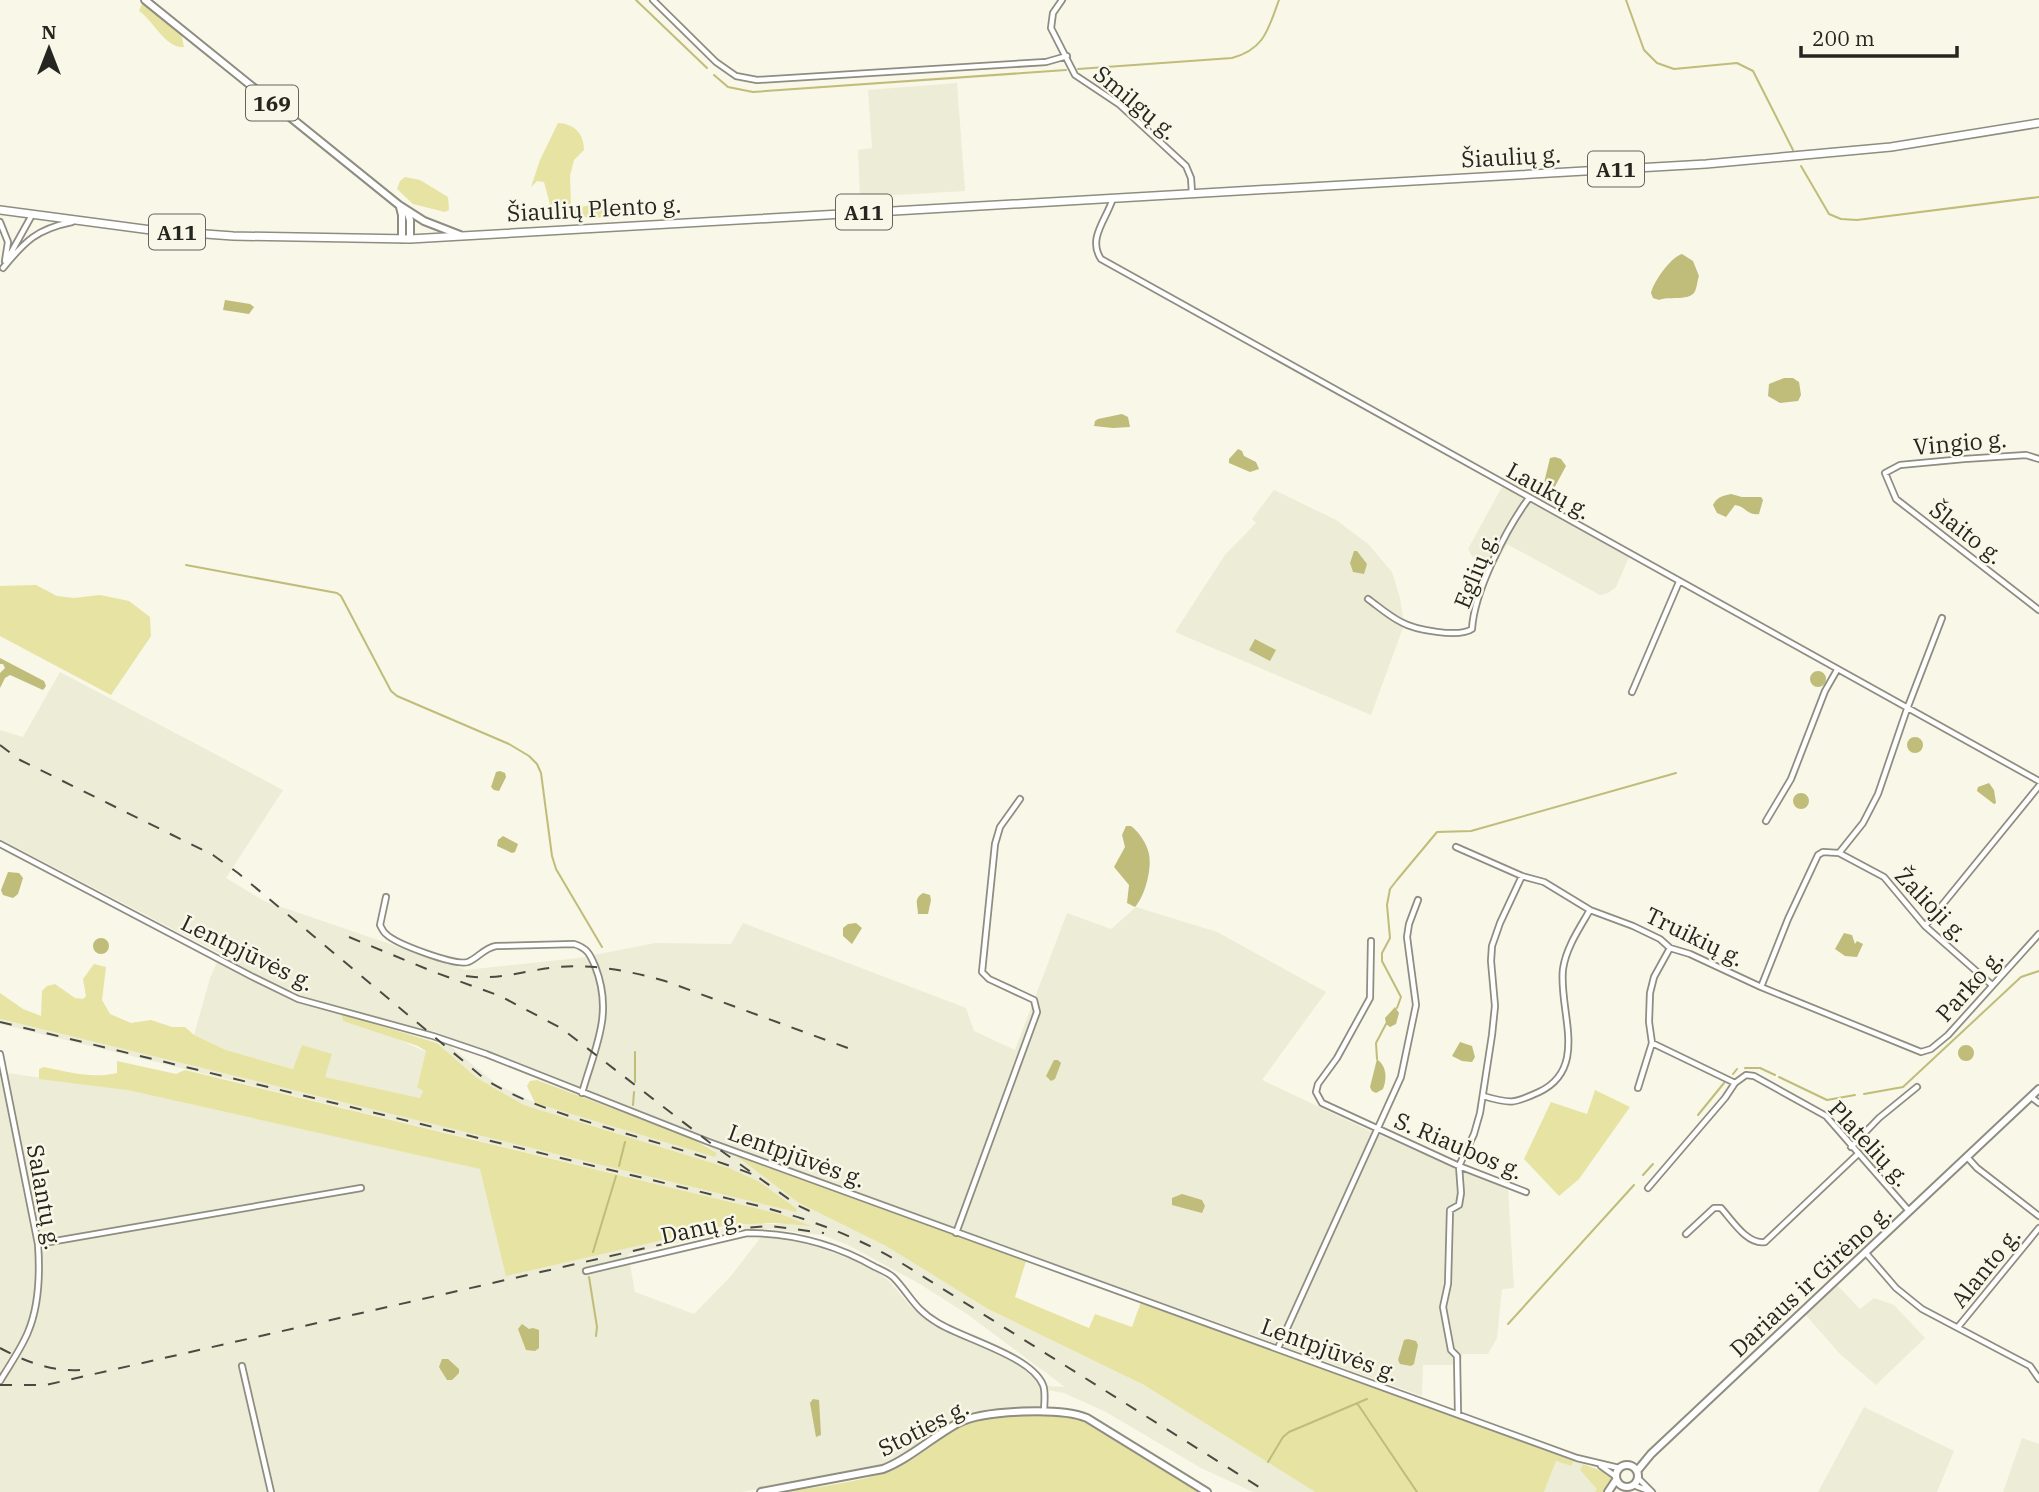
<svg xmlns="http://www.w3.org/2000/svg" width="2039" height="1492" font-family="'IBM Plex Serif',serif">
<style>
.built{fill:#edecd6}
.green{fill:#e7e3a3}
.water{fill:#c0bc7a}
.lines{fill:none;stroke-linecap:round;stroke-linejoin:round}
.stream{stroke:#c0bc7a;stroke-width:2}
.minor-casing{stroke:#8e8d80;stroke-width:8}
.secondary-casing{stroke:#8e8d80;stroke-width:10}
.primary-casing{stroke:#8e8d80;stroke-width:10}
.trunk-casing{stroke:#8e8d80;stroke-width:10}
.minor{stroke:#fff;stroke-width:4.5}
.secondary{stroke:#fff;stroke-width:6}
.primary{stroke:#fff;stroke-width:6}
.trunk{stroke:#fff;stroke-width:7}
.rail{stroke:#4a4a43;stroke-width:2;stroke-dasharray:12 12;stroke-linecap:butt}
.labels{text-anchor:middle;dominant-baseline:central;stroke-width:5;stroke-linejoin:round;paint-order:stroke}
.shield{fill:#f8f7e8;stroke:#65655d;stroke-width:2}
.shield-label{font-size:21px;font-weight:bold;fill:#262621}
.street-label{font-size:23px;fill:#262621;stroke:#f8f7e8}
</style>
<rect width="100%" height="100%" fill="#f8f7e8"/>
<path class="built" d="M 957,83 L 965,191 L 860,197 L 858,150 L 872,148 L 868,90 Z
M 1502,487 L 1629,557 L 1616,587 L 1608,593 L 1600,595 L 1507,544 L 1496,564 L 1481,562 L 1472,556 L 1468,549 Z
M 1274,490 L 1336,520 L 1368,544 L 1392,572 L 1400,598 L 1404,625 L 1371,715 L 1175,632 L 1225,555 L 1256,523 L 1252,519 Z
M 60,672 L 283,790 L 226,878 L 264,901 L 466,970 L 579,958 L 655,943 L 731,944 L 743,923 L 966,1008 L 974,1031 L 1015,1050 L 1067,913 L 1111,929 L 1136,907 L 1217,932 L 1326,992 L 1262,1080 L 1372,1132 L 1508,1189 L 1514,1288 L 1502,1289 L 1497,1338 L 1488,1354 L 1463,1354 L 1460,1365 L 1423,1365 L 1422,1396 L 882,1202 L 621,1104 L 433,1031 L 429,1040 L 343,1014 L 426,1052 L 417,1086 L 423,1091 L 420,1098 L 325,1077 L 302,1045 L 294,1069 L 226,1050 L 194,1035 L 210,978 L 221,954 L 0,839 L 0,730 L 23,737 Z
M 0,1019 L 796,1211 L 758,1181 L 729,1168 L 524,1105 L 477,1078 L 437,1043 L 450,1046 L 496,1084 L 535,1103 L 639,1133 L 717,1153 L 706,1145 L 732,1153 L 799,1203 L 886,1246 L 988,1309 L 1144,1385 L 1315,1492 L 1253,1492 L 1201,1468 L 1106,1412 L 1064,1393 L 1047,1390 L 1046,1386 L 1065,1387 L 967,1314 L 920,1284 L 848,1245 L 822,1235 L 771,1229 L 732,1231 L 628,1254 L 635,1292 L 694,1314 L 731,1276 L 761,1237 L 793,1240 L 811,1245 L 869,1266 L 889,1281 L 910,1306 L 939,1328 L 1003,1356 L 1021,1367 L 1040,1384 L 1043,1393 L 1043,1408 L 973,1413 L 881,1465 L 742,1492 L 0,1492 L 0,1072 L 127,1090 L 481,1169 L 687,1234 L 749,1224 L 791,1224 L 747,1206 L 0,1024 Z
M 1836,1284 L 1860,1309 L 1874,1298 L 1894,1305 L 1925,1338 L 1876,1385 L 1840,1354 L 1804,1313 Z
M 1864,1407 L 1954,1451 L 1937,1492 L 1818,1492 Z
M 2022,1438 L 2039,1444 L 2039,1492 L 2003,1492 Z
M 1556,1461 L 1571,1466 L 1574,1461 L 1583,1464 L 1580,1470 L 1598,1489 L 1595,1492 L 1544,1492 Z"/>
<path class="green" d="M 142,4 L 181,34 L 184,47 C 166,49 154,21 139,11 Z
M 558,123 C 575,124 584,134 584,150 L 574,160 L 570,176 L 571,205 L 575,208 L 600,203 L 616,209 L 614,215 C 592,221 571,216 551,208 L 544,182 L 537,181 L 531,187 L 540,160 Z
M 405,177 L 420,180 L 448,197 L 449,210 L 445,212 L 413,204 L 397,189 L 400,181 Z
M 36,585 L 57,596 L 74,598 L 100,595 L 129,601 L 150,617 L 151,636 L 111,695 L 0,636 L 0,586 Z
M 94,964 L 106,967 L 102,1000 L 110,1014 L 131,1023 L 151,1020 L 172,1027 L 185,1027 L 194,1035 L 226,1050 L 293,1069 L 302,1045 L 332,1054 L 325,1077 L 420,1098 L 423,1091 L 417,1087 L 426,1051 L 418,1046 L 343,1021 L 342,1014 L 437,1043 L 477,1078 L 524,1105 L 729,1168 L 758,1181 L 797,1209 L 796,1212 L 0,1019 L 0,993 L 23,1009 L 41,1016 L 42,991 L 47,986 L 55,984 L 75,998 L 83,999 L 86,996 L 83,979 Z
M 117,1061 L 176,1074 L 185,1070 L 747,1206 L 783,1215 L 811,1226 L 774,1223 L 729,1225 L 506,1276 L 480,1169 L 127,1090 L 39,1079 L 39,1069 L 44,1067 C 68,1072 93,1079 117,1073 Z
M 537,1080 L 693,1139 L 717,1153 L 715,1157 L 535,1103 L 527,1086 L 530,1081 Z
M 1595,1090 L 1630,1107 L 1579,1179 L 1559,1196 L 1524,1159 L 1551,1102 L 1587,1114 Z
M 732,1153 L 1026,1261 L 1015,1297 L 1089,1328 L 1095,1314 L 1132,1327 L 1141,1302 L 1574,1461 L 1571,1466 L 1556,1461 L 1544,1492 L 1315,1492 L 1144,1385 L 988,1309 L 886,1246 L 799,1203 Z
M 1063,1414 L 1084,1420 L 1200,1492 L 785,1492 C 819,1486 857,1483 890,1471 C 917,1461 937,1438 963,1426 C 990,1413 1033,1416 1063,1414 Z
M 1583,1464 L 1610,1474 L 1612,1481 L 1604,1492 L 1595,1492 L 1597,1489 L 1580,1470 Z"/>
<path class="water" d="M 1682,254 L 1693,261 L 1699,276 C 1697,281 1697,289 1694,293 C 1687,301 1668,296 1659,300 L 1653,298 L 1651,293 C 1654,281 1670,258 1682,254 Z
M 225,300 L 250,304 L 254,307 L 249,314 L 223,310 Z
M 1784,378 L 1793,378 L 1799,382 L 1801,395 L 1798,401 L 1780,403 L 1768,396 L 1769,384 Z
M 1122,414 L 1128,417 L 1130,427 L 1113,428 L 1094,426 L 1095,421 L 1098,419 Z
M 1238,449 L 1242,451 L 1244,456 L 1256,462 L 1259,469 L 1250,472 L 1229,463 L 1229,459 Z
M 1555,457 L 1561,459 L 1566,466 L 1552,492 L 1547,492 L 1543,487 L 1550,458 Z
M 1731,494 L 1742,497 L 1761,497 L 1763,500 L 1759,514 C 1748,516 1745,506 1735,505 L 1726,517 L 1717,513 L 1713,505 C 1717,497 1722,496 1731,494 Z
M 1354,551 L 1357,551 L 1367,564 L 1364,574 L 1353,572 L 1350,563 Z
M 1255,639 L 1276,650 L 1270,661 L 1249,650 Z
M 0,658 L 44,681 L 46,686 L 43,690 L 10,675 L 5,678 L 0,688 L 0,673 L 5,668 L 3,664 L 0,664 Z
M1810 679a8 8 0 1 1 16 0a8 8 0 1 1-16 0Z
M1907 745a8 8 0 1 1 16 0a8 8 0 1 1-16 0Z
M 500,771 L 505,773 L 506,777 L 499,791 L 494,790 L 491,787 L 496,772 Z
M 1989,783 L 1994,790 L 1996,803 L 1994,804 L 1977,791 L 1978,787 Z
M1793 801a8 8 0 1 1 16 0a8 8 0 1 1-16 0Z
M 1126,826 L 1131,826 C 1139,832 1147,844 1149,854 C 1152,869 1145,896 1135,907 L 1127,903 L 1129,885 L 1114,867 L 1125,847 L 1122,835 Z
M 503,836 L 518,844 L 515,852 L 512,853 L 497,846 L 498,840 Z
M 8,872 L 19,873 L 23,878 L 18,894 L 13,898 L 3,895 L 1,890 Z
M 923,893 L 930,895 L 931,900 L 928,914 L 918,914 C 918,905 913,899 923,893 Z
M 856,923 L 862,928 L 852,944 L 843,936 L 843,928 L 848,924 Z
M 1844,933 L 1852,935 L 1855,944 L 1857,941 L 1863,944 L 1857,957 L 1845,956 L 1835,949 Z
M93 946a8 8 0 1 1 16 0a8 8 0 1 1-16 0Z
M 1395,1007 L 1399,1013 L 1396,1024 L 1390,1027 L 1386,1024 L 1385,1018 Z
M 1460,1042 L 1472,1046 L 1475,1057 L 1472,1062 L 1462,1061 L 1452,1056 Z
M1958 1053a8 8 0 1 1 16 0a8 8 0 1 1-16 0Z
M 1377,1059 C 1387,1067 1387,1078 1383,1089 L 1376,1093 L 1372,1091 L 1370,1087 Z
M 1054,1060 L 1058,1060 L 1061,1063 L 1055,1079 L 1051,1081 L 1046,1076 Z
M 1182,1194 L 1202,1200 L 1205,1206 L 1202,1213 L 1172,1205 L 1172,1198 Z
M 522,1324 L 529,1329 L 533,1328 L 539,1330 L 539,1348 L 535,1351 L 526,1350 L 518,1329 Z
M 1408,1339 L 1416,1341 L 1418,1345 L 1414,1364 L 1411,1366 L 1400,1364 L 1398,1360 L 1404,1340 Z
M 442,1359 L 448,1359 L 459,1369 L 459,1373 L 452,1380 L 447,1380 L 439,1367 Z
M 813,1399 L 819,1400 L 821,1435 L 816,1437 L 810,1403 Z"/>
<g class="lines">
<path class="stream" d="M 636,0 L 707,68
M 1626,0 L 1644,50 L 1657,63 L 1674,69 L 1737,63 L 1753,71 L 1793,150
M 1078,69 L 1232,58 C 1265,49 1268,29 1279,0
M 714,75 L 728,87 L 753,92 L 1066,70
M 1801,166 L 1829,214 L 1841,219 L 1857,220 L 2039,197
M 186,565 L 337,593 L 341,596 L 391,691 L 397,696 L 509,744 L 529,756 L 537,764 L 541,773 L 552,856 L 556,869 L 602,947
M 1397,1008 L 1401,997 L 1382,961 L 1382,953 L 1390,938 L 1387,905 L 1390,889 L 1397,880 L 1437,832 L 1471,831 L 1676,773
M 1377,1059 L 1376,1043 L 1386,1024
M 1745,1068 L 1760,1068 L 1775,1075
M 1733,1074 L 1737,1069
M 1779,1077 L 1827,1100 L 1855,1095
M 635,1082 L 635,1052
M 1864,1094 L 1903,1087 L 2021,977 L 2039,971
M 633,1105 L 634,1092
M 1698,1115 L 1724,1083
M 619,1166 L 625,1142
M 1643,1175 L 1653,1164
M 593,1252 L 616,1176
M 589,1277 L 597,1327 L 596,1336
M 1508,1324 L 1634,1185
M 1357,1403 L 1417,1492
M 1268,1462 L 1283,1437 L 1289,1432 L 1367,1399"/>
<defs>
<path id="minor" d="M 653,0 L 716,62 L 736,76 L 757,80 L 1046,62 L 1067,56
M 1062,0 L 1053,13 L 1051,28 L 1075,75 L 1120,105 L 1186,166 L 1191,178 L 1192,193
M 1113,198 C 1107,219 1087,238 1101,259 L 2039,781
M 0,222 L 8,242 L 5,261
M 7,260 L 32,215
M 3,268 C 25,241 37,229 72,222
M 2039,459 L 2026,455 L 1964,459 L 1900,465 L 1885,473 L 1896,499 L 2039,610
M 1368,599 C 1379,607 1389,616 1401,622 C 1415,630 1459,638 1472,629 C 1474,592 1506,529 1529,498
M 1632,692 L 1679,582
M 1766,821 L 1791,779 L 1825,691 L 1837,670
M 0,844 L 251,976 L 298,999 L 433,1036 L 486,1054 L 709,1142 L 1577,1458 L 1619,1468
M 1456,847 L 1522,876 L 1544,882 L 1590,910 L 1633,926 L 1660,939 L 1670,948 L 1690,954 L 1761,987 L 1921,1052 L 1931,1049 L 1948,1035 L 2039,934
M 1839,853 L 1863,823 L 1878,794 L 1907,709 L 1942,618
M 386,897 L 380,925 C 381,927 384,933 386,934 C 396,944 455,966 468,962 C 478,958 484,948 496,946 L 574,944 C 587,948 590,954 595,966 C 614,1014 595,1047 582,1093
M 1925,926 L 2039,786
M 1371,941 L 1370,998 L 1337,1058 L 1318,1084 L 1316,1092 L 1322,1103 L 1459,1166 L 1526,1192
M 1761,987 L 1788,919 L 1818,855 L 1823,852 L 1839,853 L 1884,877 L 1925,926 L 1992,985
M 1652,1043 L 1735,1083 L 1746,1075 L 1754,1076 L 1826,1116 L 1909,1211
M 0,1054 L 38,1244 C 40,1272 39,1306 28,1332 C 21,1349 9,1366 0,1381
M 1638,1088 L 1652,1043 L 1649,1022 L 1650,993 L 1654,977 L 1670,948
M 1483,1096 C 1511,1104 1513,1104 1539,1092 C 1590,1068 1558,1010 1563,969 C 1566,948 1579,929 1590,910
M 2031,1097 L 2039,1103
M 1851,1147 L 1879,1118 L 1917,1087
M 1967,1157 L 1977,1168 L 2039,1216
M 1648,1188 L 1725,1098 L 1735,1083
M 956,1233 L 1037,1012 L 1034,1000 L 989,979 L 982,972 L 995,844 L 1000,827 L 1020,799
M 1686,1234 L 1714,1208 L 1721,1208 C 1732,1220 1747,1245 1765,1242 L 1858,1154
M 38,1244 L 361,1188
M 1865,1252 L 1896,1288 L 1922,1309 L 2030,1366 L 2039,1379
M 586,1271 L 747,1233 C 793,1233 835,1244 875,1267 C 881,1270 889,1273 894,1278 C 911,1296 914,1309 938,1323 C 964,1339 1031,1356 1043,1385 C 1046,1392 1044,1404 1044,1412
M 1958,1327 L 2039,1228
M 1278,1348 L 1401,1077 L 1416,1005 L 1407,937 L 1409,924 L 1418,900
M 242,1366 L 271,1492
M 1458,1414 L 1457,1356 L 1451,1350 L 1443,1307 L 1448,1284 L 1450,1210 L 1459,1205 L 1461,1193 L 1459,1166 L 1474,1134 L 1480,1113 L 1492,1035 L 1495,1006 L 1491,961 L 1492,946 L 1500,923 L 1522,876
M 1601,1466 L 1615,1476
M 1638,1478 L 1652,1492
M 1633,1485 L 1649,1491"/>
<path id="secondary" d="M1616 1476a11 11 0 1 1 22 0a11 11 0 1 1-22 0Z
M 1637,1471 L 1651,1454 L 2039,1089
M 761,1492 L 883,1469 C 911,1458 932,1437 958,1423 C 983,1410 1061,1407 1087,1418 L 1207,1492
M 1608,1492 L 1616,1480"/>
<path id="primary" d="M 145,0 L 399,205 L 424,221 L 460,235
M 400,207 L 402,215 L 402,239
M 407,211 L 410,220 L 410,239"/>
<path id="trunk" d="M 0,210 L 151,230 L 233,236 L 410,239 L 1706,164 L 1891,147 L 2039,123"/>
</defs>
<use href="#minor" class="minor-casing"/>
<use href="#secondary" class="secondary-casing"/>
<use href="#primary" class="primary-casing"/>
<use href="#trunk" class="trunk-casing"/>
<use href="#minor" class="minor"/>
<use href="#secondary" class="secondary"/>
<use href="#primary" class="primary"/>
<use href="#trunk" class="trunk"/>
<path class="rail" d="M 0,745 L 20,760 L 213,855 L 238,873 L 486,1080 C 526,1104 566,1115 611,1129 C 660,1144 710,1157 759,1177
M 349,937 L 434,972 L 500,996 L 561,1028 L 709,1142 L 797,1205 L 818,1215
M 466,976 C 497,981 526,970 558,967 C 594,964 630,971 665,981 L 856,1051
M 0,1022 L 759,1206 C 815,1221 853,1235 903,1264 L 1267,1492
M 0,1348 C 24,1361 52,1372 80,1370
M 0,1385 L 46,1385 L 729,1229 L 771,1226 L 824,1233"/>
</g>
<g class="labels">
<g class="shield">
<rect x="246" y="85.5" width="52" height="35" rx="5"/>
<rect x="1588" y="151.5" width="56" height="35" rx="5"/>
<rect x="836" y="194.5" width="56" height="35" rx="5"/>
<rect x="149" y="214.5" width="56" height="35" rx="5"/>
</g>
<g class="shield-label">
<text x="272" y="103">169</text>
<text x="1616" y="169">A11</text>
<text x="864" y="212">A11</text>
<text x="177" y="232">A11</text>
</g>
<g class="street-label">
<text transform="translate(1136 102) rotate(40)">Smilgų g.</text>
<text transform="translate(1511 156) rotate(-3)">Šiaulių g.</text>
<text transform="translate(594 208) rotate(-3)">Šiaulių Plento g.</text>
<text transform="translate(1960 442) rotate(-5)">Vingio g.</text>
<text transform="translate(1549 490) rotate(29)">Laukų g.</text>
<text transform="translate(1967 532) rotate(38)">Šlaito g.</text>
<text transform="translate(1475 570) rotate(-68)">Eglių g.</text>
<text transform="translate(1932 904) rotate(46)">Žalioji g.</text>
<text transform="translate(1695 936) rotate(26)">Truikių g.</text>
<text transform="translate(248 952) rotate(26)">Lentpjūvės g.</text>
<text transform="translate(1969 985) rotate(-48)">Parko g.</text>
<text transform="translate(1870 1143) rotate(47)">Platelių g.</text>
<text transform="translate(1459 1145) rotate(23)">S. Riaubos g.</text>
<text transform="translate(797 1155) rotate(20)">Lentpjūvės g.</text>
<text transform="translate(45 1197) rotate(80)">Salantų g.</text>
<text transform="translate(701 1227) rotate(-12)">Danų g.</text>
<text transform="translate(1985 1267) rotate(-51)">Alanto g.</text>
<text transform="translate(1810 1280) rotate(-43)">Dariaus ir Girėno g.</text>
<text transform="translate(1330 1349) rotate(20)">Lentpjūvės g.</text>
<text transform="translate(923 1427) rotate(-27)">Stoties g.</text>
</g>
</g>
<g transform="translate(49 49)" stroke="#f8f7e8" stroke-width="5" paint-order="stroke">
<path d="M0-5L12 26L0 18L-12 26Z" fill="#262621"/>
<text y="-10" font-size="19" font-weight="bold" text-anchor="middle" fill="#262621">N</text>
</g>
<path d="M1801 46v10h156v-10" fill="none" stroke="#262621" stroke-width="3.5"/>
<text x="1812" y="46" font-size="21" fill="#262621" stroke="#f8f7e8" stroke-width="5" paint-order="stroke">200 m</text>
</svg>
